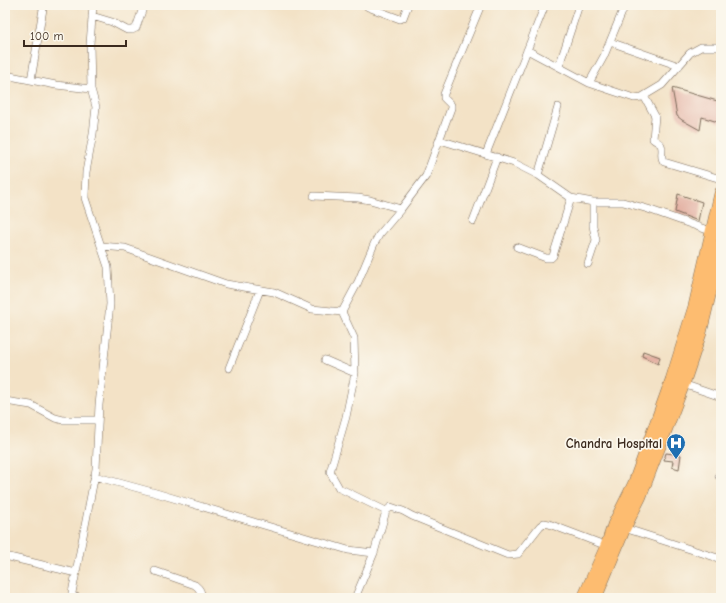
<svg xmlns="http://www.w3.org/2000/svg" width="726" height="603" font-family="'Comic Neue',sans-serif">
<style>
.building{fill:#e4b2a4}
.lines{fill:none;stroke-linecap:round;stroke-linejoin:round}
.lane-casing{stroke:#7b6a59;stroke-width:5}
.street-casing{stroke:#7b6a59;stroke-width:8}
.highway-casing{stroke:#7b6a59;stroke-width:14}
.lane{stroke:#fff;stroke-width:3.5}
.street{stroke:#fff;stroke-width:7}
.highway{stroke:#fdbc6f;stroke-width:13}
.labels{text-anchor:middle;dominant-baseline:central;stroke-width:3.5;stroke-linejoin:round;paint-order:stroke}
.poi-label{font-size:13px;font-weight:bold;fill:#3b2a1e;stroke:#fbf7ec;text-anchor:end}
</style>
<rect width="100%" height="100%" fill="#fbf7ec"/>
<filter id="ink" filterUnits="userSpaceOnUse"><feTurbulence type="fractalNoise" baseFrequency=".025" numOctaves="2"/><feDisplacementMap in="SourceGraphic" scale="8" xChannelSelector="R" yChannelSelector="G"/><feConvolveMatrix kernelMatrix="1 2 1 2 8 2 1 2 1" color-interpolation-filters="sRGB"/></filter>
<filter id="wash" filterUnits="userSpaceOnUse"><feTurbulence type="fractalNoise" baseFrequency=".012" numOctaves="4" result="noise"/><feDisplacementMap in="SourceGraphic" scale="16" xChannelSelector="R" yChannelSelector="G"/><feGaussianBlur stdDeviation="0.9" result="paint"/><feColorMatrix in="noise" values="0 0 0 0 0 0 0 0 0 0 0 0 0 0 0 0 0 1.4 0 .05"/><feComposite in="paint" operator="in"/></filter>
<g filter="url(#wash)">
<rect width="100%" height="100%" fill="#f3e2c6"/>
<g id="blocks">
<path class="building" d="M 672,88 L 721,102 L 721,123 L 702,117 L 700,130 L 682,120 L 677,116 Z
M 678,194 L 702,202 L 698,221 L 675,212 Z
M 643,351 L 660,357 L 658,364 L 642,356 Z
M 666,453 L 681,455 L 679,469 L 672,467 L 673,461 L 664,460 Z"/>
</g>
</g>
<g filter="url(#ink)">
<use href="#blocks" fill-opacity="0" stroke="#7b6a59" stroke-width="1"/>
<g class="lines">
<defs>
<path id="lane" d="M 71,594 L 84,598"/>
<path id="street" d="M 368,7 L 400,19 L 403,18 L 408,5
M 92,16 L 112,22 L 127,30 L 132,30 L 136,28 L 144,5
M 610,42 L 679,66
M 527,50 L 589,83 L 634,98 L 642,97 L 662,85 L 690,53 L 701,47 L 721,47
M 559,66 L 579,5
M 5,75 L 56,85 L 91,89
M 31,80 L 43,9 L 41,5
M 589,83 L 604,56 L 625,5
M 644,96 L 655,116 L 653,139 C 655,141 660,143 661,145 C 664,151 659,156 664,162 L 721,179
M 440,140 L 514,163 L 538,175 L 571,198 L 593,202 L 623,202 L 648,209 L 713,232
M 486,154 L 545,5
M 538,175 L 558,107
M 314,196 L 358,198 L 370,200 L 401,209
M 473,221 L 497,157
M 101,246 L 125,248 L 226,284 L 274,292 L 312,309 L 342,312 L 354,338 L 355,373 L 346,417 L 330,472 L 339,488 L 386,511
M 517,247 L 546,258 L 551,258 L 553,256 L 571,198
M 588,264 L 596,240 L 593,226 L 593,202
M 342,312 L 358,282 L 374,244 L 379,235 L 401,209 L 426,176 L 451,108 L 451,105 L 444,98 L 444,94 L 481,5
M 325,360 L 355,373
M 229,368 L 260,290
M 683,384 L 721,397
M 5,401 L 31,405 L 55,418 L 63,420 L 98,420
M 94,476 L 156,493 L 348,550 L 374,553
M 719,476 L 721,469
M 624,528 L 721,559
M 5,556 L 76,573
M 155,571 L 195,585 C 200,589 202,592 200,598
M 71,598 L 96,469 L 99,405 L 110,304 L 108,267 L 85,198 L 86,172 L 93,134 L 96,107 L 91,89 L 90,44 L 93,5
M 355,598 L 374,553 L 386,511 L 391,507 L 403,511 L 412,516 L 508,555 L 518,554 L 540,526 L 544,523 L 549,524 L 607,546"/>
<path id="highway" d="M 584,598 L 607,546 L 614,525 L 634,485 L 672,380 L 695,306 L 721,193
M 595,598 L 624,528 L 640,496 L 683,384 L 700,333 L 721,246"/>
</defs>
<use href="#lane" class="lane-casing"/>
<use href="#street" class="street-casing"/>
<use href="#highway" class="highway-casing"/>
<use href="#lane" class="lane"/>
<use href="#street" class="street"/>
<use href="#highway" class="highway"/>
</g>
</g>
<defs>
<symbol id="hospital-pin" viewBox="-11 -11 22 30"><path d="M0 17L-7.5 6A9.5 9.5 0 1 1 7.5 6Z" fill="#1f6fb2" stroke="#fbf7ec"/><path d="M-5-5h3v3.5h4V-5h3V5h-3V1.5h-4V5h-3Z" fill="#fff"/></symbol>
</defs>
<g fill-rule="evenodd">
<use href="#hospital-pin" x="665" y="432" width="22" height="30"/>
</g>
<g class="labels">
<g class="poi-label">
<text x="662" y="443">Chandra Hospital</text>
</g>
</g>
<rect width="726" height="603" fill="none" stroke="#fbf7ec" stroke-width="20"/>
<path d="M24 40v6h102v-6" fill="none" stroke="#3b2a1e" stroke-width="2"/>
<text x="30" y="40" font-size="12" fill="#3b2a1e" stroke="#fbf7ec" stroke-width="3" paint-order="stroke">100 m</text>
</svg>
